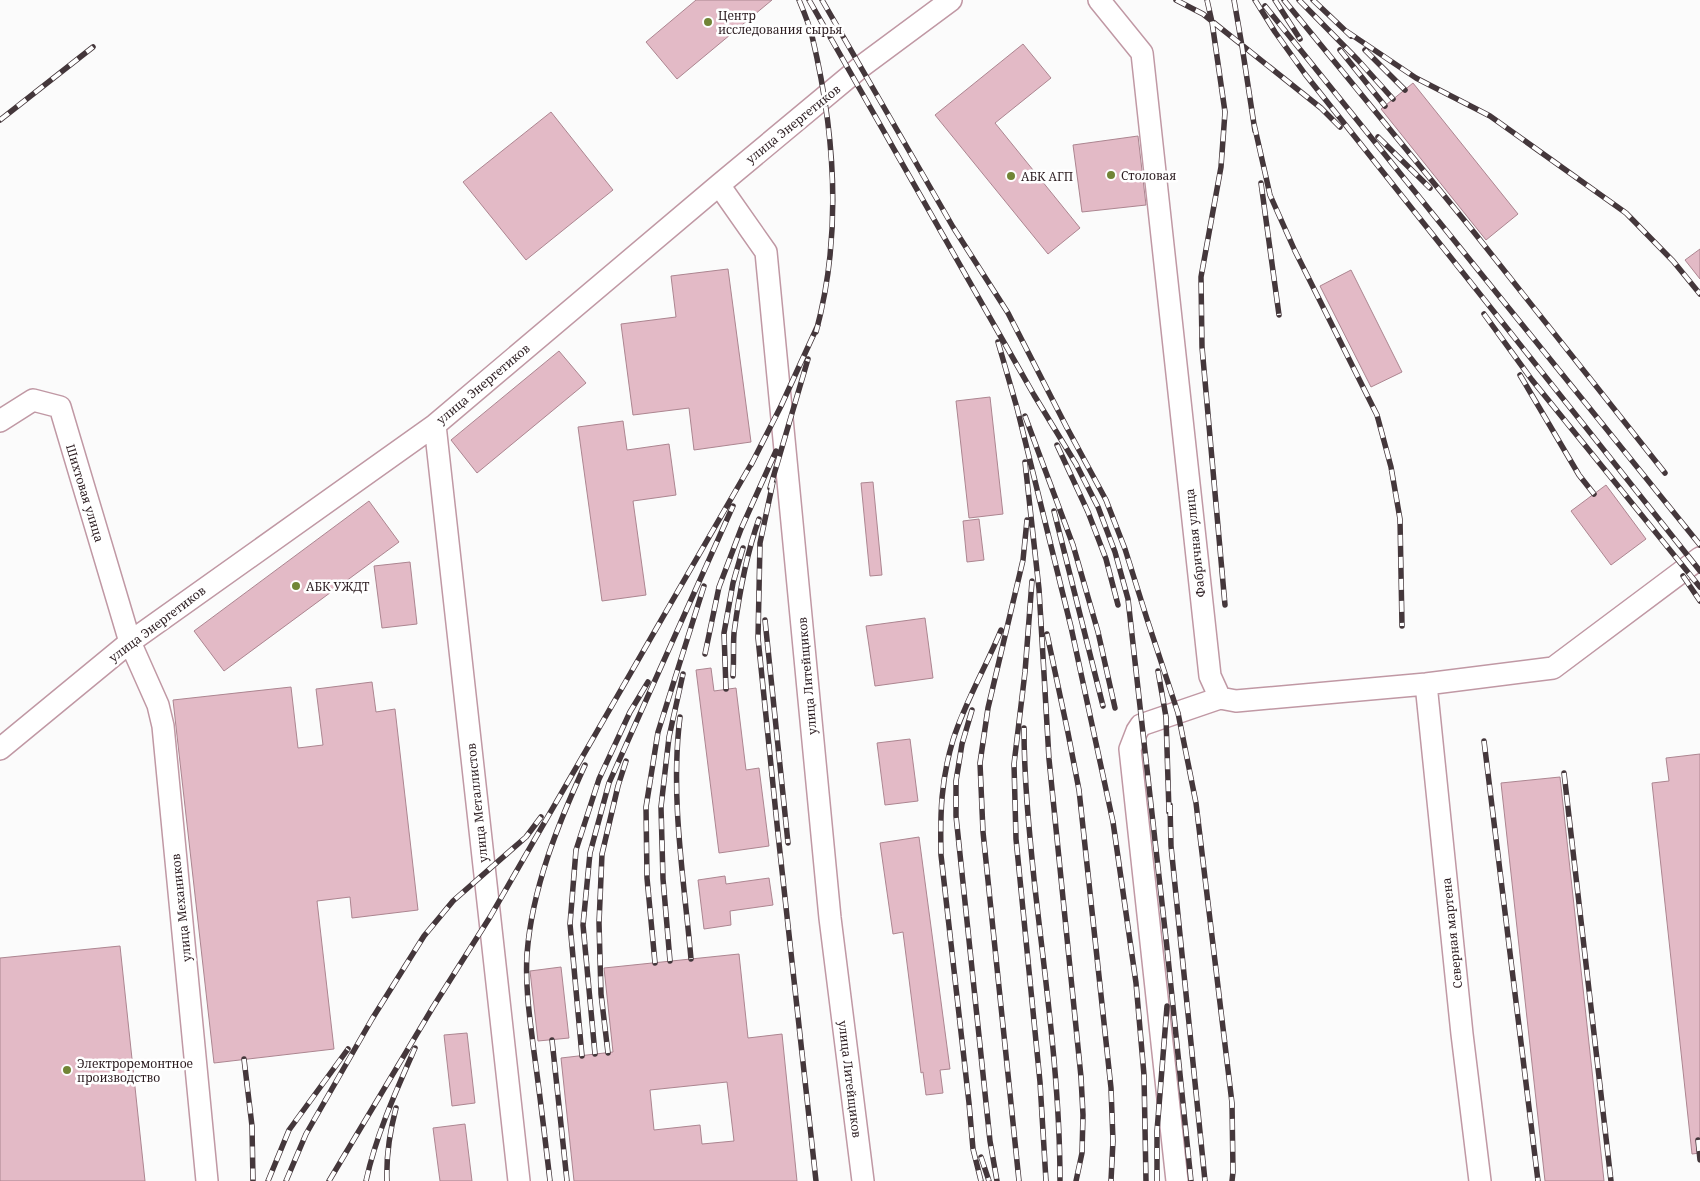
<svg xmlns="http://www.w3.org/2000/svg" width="1700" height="1181" font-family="'Noto Serif',serif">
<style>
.building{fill:#e3bac6;stroke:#ac8590;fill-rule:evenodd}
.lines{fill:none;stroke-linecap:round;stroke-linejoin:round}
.minor-casing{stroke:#c098a4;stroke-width:24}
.minor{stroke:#fff;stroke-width:21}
.rail-casing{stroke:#44373b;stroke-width:5.5}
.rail{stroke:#fff;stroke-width:4;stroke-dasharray:11;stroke-linecap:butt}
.poi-dot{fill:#718536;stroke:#fff;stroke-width:2}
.labels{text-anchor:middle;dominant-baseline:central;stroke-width:5;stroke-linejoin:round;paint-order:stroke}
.poi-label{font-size:12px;fill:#2c1d21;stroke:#fff;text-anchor:start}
.street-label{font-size:12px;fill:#2c1d21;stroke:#fff}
</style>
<rect width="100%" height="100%" fill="#fbfbfb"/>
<path class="building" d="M 696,0 L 772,0 L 677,79 L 646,42 Z
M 1023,44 L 1051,78 L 995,123 L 1080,228 L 1048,254 L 935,115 Z
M 1413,83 L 1518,214 L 1486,240 L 1381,109 Z
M 551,112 L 613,190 L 526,260 L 463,182 Z
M 1138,136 L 1146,205 L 1082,212 L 1073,145 Z
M 1700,249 L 1700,279 L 1685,260 Z
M 728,269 L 751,442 L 694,450 L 689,408 L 633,415 L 621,324 L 676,317 L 671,276 Z
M 1351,270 L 1402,372 L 1371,387 L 1320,286 Z
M 559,351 L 586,383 L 477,473 L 451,440 Z
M 990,397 L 1003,514 L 969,518 L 956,401 Z
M 623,421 L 627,450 L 669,444 L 676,495 L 633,501 L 646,595 L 602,601 L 578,427 Z
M 873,482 L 882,575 L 870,576 L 861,483 Z
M 1606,485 L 1646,539 L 1611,565 L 1571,511 Z
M 369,501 L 399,542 L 224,671 L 194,631 Z
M 979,519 L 984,560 L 967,562 L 963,521 Z
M 410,562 L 417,624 L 382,628 L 374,566 Z
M 925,618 L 933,678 L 875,686 L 866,626 Z
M 711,668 L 714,691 L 736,688 L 746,770 L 759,768 L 769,846 L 719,853 L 696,670 Z
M 372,682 L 376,712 L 395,709 L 418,910 L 352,918 L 350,897 L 317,901 L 334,1049 L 214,1063 L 173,700 L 291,687 L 298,748 L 323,745 L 316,689 Z
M 910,739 L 918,801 L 885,805 L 877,743 Z
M 1700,754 L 1700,1153 L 1692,1154 L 1652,783 L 1669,781 L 1666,758 Z
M 1560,777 L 1604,1181 L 1545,1181 L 1501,783 Z
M 919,837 L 950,1069 L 940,1070 L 943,1093 L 926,1095 L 923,1072 L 921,1073 L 903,932 L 893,934 L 880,843 Z
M 725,876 L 726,884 L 769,878 L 773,905 L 730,911 L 731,925 L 704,929 L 698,880 Z
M 120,946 L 145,1181 L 0,1181 L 0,958 Z
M 739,954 L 748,1038 L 782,1034 L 797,1181 L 574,1181 L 561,1058 L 613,1052 L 604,968 ZM 727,1082 L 734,1141 L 702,1144 L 700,1125 L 654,1130 L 650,1090 Z
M 561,967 L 569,1038 L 538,1041 L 530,971 Z
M 467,1033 L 475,1103 L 452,1106 L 444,1035 Z
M 465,1124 L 472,1181 L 440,1181 L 433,1128 Z"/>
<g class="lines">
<defs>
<path id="minor" d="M 1099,0 L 1142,53 L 1210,676 L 1220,698 L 1236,701 L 1426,684 L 1553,668 L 1700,558
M 719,185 L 766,252 L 830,918 L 863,1181
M 0,421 L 33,400 L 60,407 L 130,642 L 158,705 L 163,726 L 207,1181
M 435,425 L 519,1181
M 1426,684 L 1462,1034 L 1480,1181
M 0,749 L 130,642 L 435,425 L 719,185 L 862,66 L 951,0
M 1177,1181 L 1130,749 L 1137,731 L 1141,725 L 1220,698"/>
</defs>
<use href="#minor" class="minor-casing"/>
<use href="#minor" class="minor"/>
<defs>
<path id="rail" d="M 799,0 C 804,12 809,24 812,36 C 835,132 842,236 816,332
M 809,0 L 1034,395 L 1076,464 L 1098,507 L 1115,552 L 1128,599 L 1167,948 L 1191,1181
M 822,0 L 953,227 L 1008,313 L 1066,426 L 1106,500 L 1125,549 L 1147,619 L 1178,713 L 1196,803 L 1232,1103 L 1233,1172 L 1232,1181
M 1176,0 L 1203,14 L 1321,108 L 1340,127
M 1207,0 L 1212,22 L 1225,112 L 1221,167 L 1201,277 L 1202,347 L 1225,605
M 1234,0 L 1242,46 L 1255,131
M 1255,0 L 1275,32 L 1305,74 L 1700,571
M 1275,0 L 1300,39
M 1284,0 L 1469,226 L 1665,473
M 1299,0 L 1358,60 L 1393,99
M 1313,0 L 1351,36
M 1265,6 L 1700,545
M 1346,31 L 1416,78 L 1490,116 L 1626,213 L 1673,261 L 1700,294
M 1340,50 L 1385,106
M 1365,50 L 1405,90
M 0,120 L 93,47
M 1254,124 L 1270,195 L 1295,251 L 1377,415 L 1391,467 L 1400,519 L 1402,626
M 1378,137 L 1430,188
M 1261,183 L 1279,315
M 1484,314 L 1532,380 L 1700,587
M 998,342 L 1017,408 L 1071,627 L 1113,822 L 1136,983 L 1144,1075 L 1146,1181
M 1520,375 L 1579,475 L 1594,494
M 1025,416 L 1073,545 L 1098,632 L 1115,708
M 1057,445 L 1088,512 L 1106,559 L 1118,605
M 1025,462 L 1039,589 L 1049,759 L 1081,1077 L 1083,1115 L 1082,1153 L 1076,1181
M 751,465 L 781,406 L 818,325
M 773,482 L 760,543 L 758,638 L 778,834 L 816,1181
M 770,488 L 808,359
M 1054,511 L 1103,706
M 1683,576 L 1700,601
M 1032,581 L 1025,672 L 1014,764 L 1016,839 L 1040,1082 L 1046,1181
M 765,620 L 788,843
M 1047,634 L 1068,733 L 1079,790 L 1111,1088 L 1113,1141 L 1111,1181
M 705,654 L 719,587 L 741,529 L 776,451
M 1158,671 L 1166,717 L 1169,812
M 733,676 C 734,661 733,647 734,633 C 739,595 746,555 759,519
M 726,689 L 724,633 L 733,583 L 743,548
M 972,710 L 962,744 L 956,781 L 956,816 L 990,1141 L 997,1181
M 680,717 C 670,797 684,879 691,959
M 1024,728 C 1024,778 1029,829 1034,879 C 1045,979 1060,1080 1060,1181
M 1484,741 L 1538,1181
M 1564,773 L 1611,1181
M 1170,805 L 1171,846 L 1205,1181
M 670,961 L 663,879 L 661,807 L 669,737 L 683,674
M 655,963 L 647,878 L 646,807 L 658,732 L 704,586
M 552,1040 L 567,1181
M 608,1053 L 601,994 L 599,923 L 602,854 L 618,786 L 626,761
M 595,1054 L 583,925 L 590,853 L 609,783 L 733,506
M 582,1056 L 570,924 L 576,850 L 599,779 L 630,712 L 648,682
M 244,1059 L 252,1126 L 253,1181
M 1698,1140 L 1700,1160
M 981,1157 L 989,1181
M 268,1181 L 289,1130 L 348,1049
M 286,1181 L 306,1134 L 372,1019 L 424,936 L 453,901 L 526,837 L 541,817
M 329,1181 L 433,1007 L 490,917 L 754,459
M 366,1181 C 376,1135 396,1091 415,1048
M 387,1181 C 386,1157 390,1131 396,1108
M 550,1181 C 545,1138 540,1095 534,1052 C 530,1020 525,987 527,954 C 532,888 558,824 585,765
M 981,1181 L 973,1149 L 969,1103 L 941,855 C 940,813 941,780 953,740 C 965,702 986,667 1001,630
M 1019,1181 L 983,832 L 980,763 L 988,708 L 1023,560 L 1027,520
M 1157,1181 L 1157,1131 L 1167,1006"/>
</defs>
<use href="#rail" class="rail-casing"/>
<use href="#rail" class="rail"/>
</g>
<g class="poi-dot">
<circle cx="708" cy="22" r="5"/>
<circle cx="1111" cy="175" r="5"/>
<circle cx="1011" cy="176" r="5"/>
<circle cx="296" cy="586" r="5"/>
<circle cx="67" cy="1070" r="5"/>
</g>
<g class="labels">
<g class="poi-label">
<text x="718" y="15">Центр<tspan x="718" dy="14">исследования сырья</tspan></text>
<text x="1121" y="175">Столовая</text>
<text x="1021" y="176">АБК АГП</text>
<text x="306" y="586">АБК УЖДТ</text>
<text x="77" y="1063">Электроремонтное<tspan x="77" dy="14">производство</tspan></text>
</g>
<g class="street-label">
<text transform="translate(793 124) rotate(-39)">улица Энергетиков</text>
<text transform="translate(483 384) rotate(-40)">улица Энергетиков</text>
<text transform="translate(85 493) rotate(73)">Шихтовая улица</text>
<text transform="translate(1195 543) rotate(-96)">Фабричная улица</text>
<text transform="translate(157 624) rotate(-37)">улица Энергетиков</text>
<text transform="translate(807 676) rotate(-95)">улица Литейщиков</text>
<text transform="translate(477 803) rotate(-96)">улица Металлистов</text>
<text transform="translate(181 908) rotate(-96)">улица Механиков</text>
<text transform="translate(1452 933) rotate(-96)">Северная мартена</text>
<text transform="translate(850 1079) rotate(83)">улица Литейщиков</text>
</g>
</g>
</svg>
